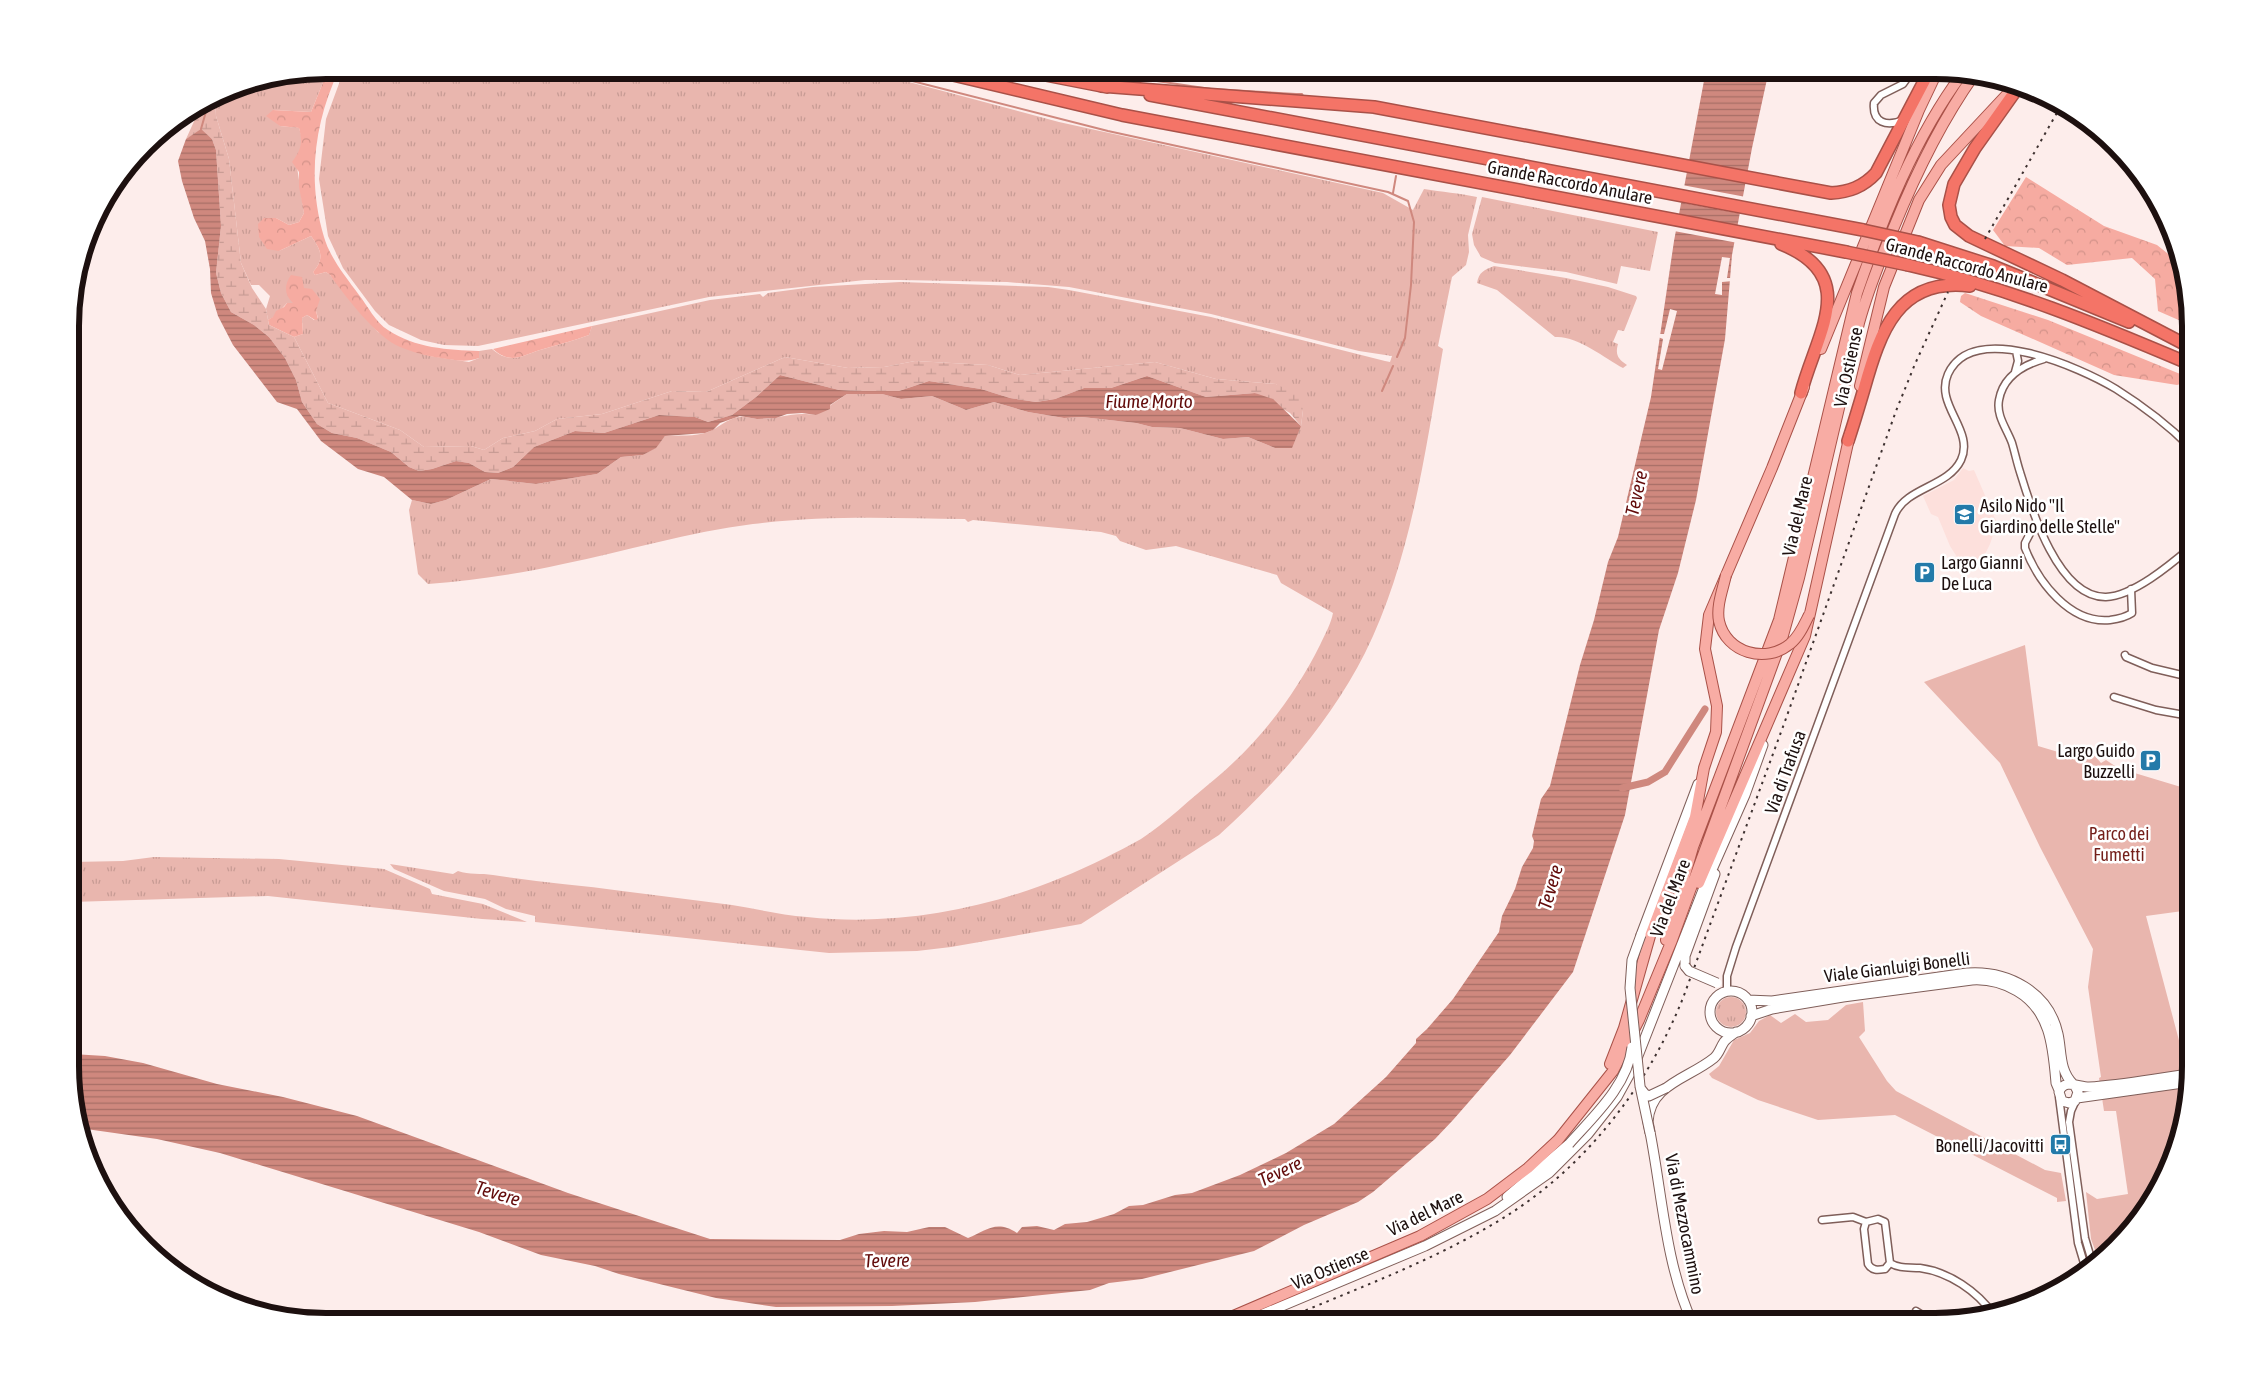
<svg xmlns="http://www.w3.org/2000/svg" width="2261" height="1392" font-family="'Asap Condensed',sans-serif">
<style>
.built{fill:#fde0dc}
.grass{fill:url(#grass-tufts)}
.forest{fill:url(#forest-crowns)}
.wetland{fill:url(#wetland-marsh)}
.park{fill:#e9b6ae}
.water{fill:url(#water-rules)}
.pier{fill:#fdedeb}
.lines{fill:none;stroke-linecap:round;stroke-linejoin:round}
.stream{stroke:#cf887e;stroke-width:2}
.canal{stroke:#cf887e;stroke-width:7}
.street-casing{stroke:#7f5e59;stroke-width:9}
.secondary-casing{stroke:#7f5e59;stroke-width:11}
.primary-casing{stroke:#a95148;stroke-width:12}
.highway-casing{stroke:#a95148;stroke-width:14}
.street{stroke:#fff;stroke-width:6}
.secondary{stroke:#fff;stroke-width:9}
.primary{stroke:#f8aca4;stroke-width:10}
.highway{stroke:#f47467;stroke-width:11}
.rail{stroke:#3e3130;stroke-width:2;stroke-dasharray:2.5 5;stroke-linecap:butt}
.secondary-bridge-casing{stroke:#7f5e59;stroke-width:11;stroke-linecap:butt}
.primary-bridge-casing{stroke:#a95148;stroke-width:12;stroke-linecap:butt}
.highway-bridge-casing{stroke:#a95148;stroke-width:14;stroke-linecap:butt}
.secondary-bridge{stroke:#fff;stroke-width:9}
.primary-bridge{stroke:#f8aca4;stroke-width:10}
.highway-bridge{stroke:#f47467;stroke-width:11}
.labels{text-anchor:middle;dominant-baseline:central;stroke-width:5;stroke-linejoin:round;paint-order:stroke}
.street-label{font-size:18px;fill:#1d100f;stroke:#fff}
.poi-label{font-size:18px;fill:#1d100f;stroke:#fff;text-anchor:start}
.park-label{font-size:18px;fill:#741f1a;stroke:#fff}
.water-label{font-size:19px;font-style:italic;fill:#620b0a;stroke:#fff}
.rim{fill:none;stroke:#1d100f;stroke-width:6}
</style>
<defs>
<pattern id="grass-tufts" width="24" height="20" patternUnits="userSpaceOnUse" patternTransform="scale(1.25)"><rect width="24" height="20" fill="#e9b6ae"/><path d="M3 7l-1-3M5 7V3M7 7l1-3M15 17l-1-3M17 17v-4M19 17l1-3" fill="none" stroke="#c79b94"/></pattern>
<pattern id="forest-crowns" width="20" height="18" patternUnits="userSpaceOnUse" patternTransform="scale(1.25)"><rect width="20" height="18" fill="#f6aba1"/><path d="M2 6a3 3 0 1 1 6 0M12 15a3 3 0 1 1 6 0" fill="none" stroke="#d29289"/></pattern>
<pattern id="wetland-marsh" width="20" height="14" patternUnits="userSpaceOnUse" patternTransform="scale(1.25)"><rect width="20" height="14" fill="#e9b6ae"/><path d="M1 5h8M5 5V1M11 12h8M15 12V8" fill="none" stroke="#c79b94"/></pattern>
<pattern id="water-rules" width="6" height="5" patternUnits="userSpaceOnUse" patternTransform="scale(1.25)"><rect width="6" height="5" fill="#cf887e"/><path d="M0 2.5h6" fill="none" stroke="#a76e66"/></pattern>
</defs>
<rect width="100%" height="100%" fill="#fdedeb"/>
<path class="built" d="M 1963,468 L 1969,471 L 1974,470 L 1997,523 L 1990,544 L 1983,558 L 1971,562 L 1959,560 L 1950,546 L 1938,517 L 1931,514 L 1923,496 L 1954,480 Z"/>
<path class="grass" d="M 328,70 L 311,112 L 273,110 L 280,126 L 299,128 L 303,141 L 297,167 L 304,213 L 299,222 L 289,225 L 276,218 L 279,251 L 311,236 C 321,250 325,258 313,272 L 315,275 L 326,272 L 330,275 L 378,332 L 430,356 L 469,362 L 479,358 L 479,351 L 492,349 C 511,365 521,356 540,350 C 556,345 573,341 589,335 L 592,326 L 710,300 L 760,294 L 763,297 L 768,293 L 813,287 L 900,282 L 1048,287 L 1069,290 L 1211,317 L 1385,361 L 1390,362 L 1392,356 L 1359,351 L 1211,314 L 1069,287 L 1007,282 L 900,280 L 865,280 L 709,297 L 478,346 L 444,345 L 421,340 L 389,325 L 375,311 L 343,268 L 328,236 L 319,179 L 326,119 L 344,70 L 864,70 L 1059,122 L 1383,193 L 1413,210 L 1424,189 C 1442,192 1459,193 1477,197 L 1468,235 L 1469,252 L 1466,265 L 1452,277 L 1438,346 L 1443,349 C 1426,448 1411,561 1365,653 C 1330,722 1276,784 1219,835 L 1081,924 L 951,947 L 917,951 L 829,953 L 535,922 L 535,916 L 506,909 L 485,899 L 444,891 L 394,869 L 390,864 L 453,874 L 458,871 C 469,875 481,873 493,875 C 535,882 579,885 622,891 C 659,896 696,900 732,905 C 757,909 782,915 807,917 C 910,928 1013,904 1105,858 C 1116,852 1129,846 1141,839 C 1166,823 1191,798 1215,779 C 1259,742 1294,697 1320,645 C 1325,634 1331,624 1333,613 L 1281,583 L 1277,575 L 1176,546 L 1146,550 L 1120,541 L 1116,536 L 1101,532 L 973,520 L 968,522 L 965,519 C 893,518 824,515 753,524 C 689,532 626,551 563,564 C 519,574 474,580 428,584 L 418,574 L 409,510 L 412,500 L 431,504 L 446,500 L 491,479 L 536,484 L 597,474 L 621,457 L 643,455 L 655,448 L 665,436 C 678,435 695,437 708,432 C 719,428 726,419 739,417 C 745,416 752,419 758,419 C 781,419 791,411 816,415 L 847,394 L 882,394 L 901,399 L 932,396 L 966,410 L 994,402 L 1028,412 L 1064,418 L 1082,417 L 1136,423 L 1152,427 L 1180,428 L 1223,439 L 1248,437 L 1275,448 L 1301,426 L 1303,410 L 1276,384 L 1216,379 L 1155,362 L 1020,375 L 988,365 L 915,361 L 884,367 L 848,368 L 785,357 L 706,392 L 672,391 L 602,414 L 557,419 L 535,431 L 503,438 L 484,450 L 471,446 L 424,447 L 400,430 L 328,403 L 294,337 L 303,334 L 302,318 L 307,315 L 314,320 L 318,318 L 316,311 L 287,303 L 274,317 L 268,320 L 266,309 L 270,296 L 259,285 L 251,285 L 241,263 L 229,159 L 216,116 L 215,98 L 228,89 Z
M 1482,197 L 1658,232 L 1650,271 L 1621,266 L 1617,284 L 1566,272 L 1495,263 L 1481,257 L 1474,245 L 1472,234 Z
M 1494,266 L 1566,278 L 1608,287 L 1636,296 L 1637,298 L 1624,331 L 1618,330 L 1613,342 L 1618,344 C 1615,355 1618,359 1627,365 L 1623,368 C 1605,358 1576,335 1555,337 L 1497,290 L 1477,283 C 1479,272 1484,270 1494,266 Z
M 154,857 L 279,859 L 384,869 L 430,889 L 432,894 L 483,904 L 527,922 L 482,919 L 268,896 L 72,902 L 72,862 L 123,861 Z
M1716 1012a15 15 0 1 1 30 0a15 15 0 1 1-30 0Z"/>
<path class="forest" d="M 328,70 L 339,70 C 314,123 307,180 324,237 C 330,258 346,277 359,295 C 367,305 376,323 388,330 C 415,348 448,350 479,351 L 479,358 C 466,363 455,360 441,358 C 427,356 412,352 400,347 C 376,337 345,296 330,275 L 326,272 L 315,275 L 313,272 C 325,258 321,250 311,236 L 279,251 L 267,249 L 259,237 L 258,224 L 264,218 L 276,218 L 289,225 L 299,222 L 304,213 L 299,187 L 299,172 L 292,162 C 301,150 303,143 299,128 L 280,126 L 266,116 L 273,110 L 311,112 Z
M 2026,177 L 2104,226 L 2157,245 L 2182,265 L 2190,309 L 2190,325 L 2158,311 L 2155,279 L 2132,258 L 2067,265 L 2039,248 L 2005,246 L 1993,230 Z
M 291,275 L 302,277 L 304,288 L 312,289 L 320,299 L 316,311 L 318,319 L 315,320 L 307,315 L 302,318 L 303,334 L 294,337 L 269,325 L 268,320 L 273,317 L 276,311 L 284,307 L 287,303 L 293,303 C 284,295 284,285 291,275 Z
M 1965,293 L 2048,320 L 2190,378 L 2190,381 L 2177,385 L 2114,375 L 1981,316 L 1960,302 L 1961,296 Z
M 592,326 L 589,335 C 573,341 556,345 540,350 C 521,356 511,365 493,349 Z"/>
<path class="wetland" d="M 215,98 L 216,116 L 229,159 L 241,263 L 252,288 L 266,309 L 269,325 L 294,337 L 328,403 L 400,430 L 424,447 L 471,446 L 484,450 L 503,438 L 535,431 L 557,419 L 602,414 L 672,391 L 706,392 L 785,357 L 848,368 L 884,367 L 915,361 L 988,365 L 1020,375 L 1155,362 L 1216,379 L 1276,384 L 1299,395 L 1303,410 L 1301,426 L 1290,413 L 1255,393 L 1206,397 L 1147,376 L 1111,388 L 1084,388 L 1055,399 L 1036,402 L 1010,398 L 981,389 L 929,381 L 899,391 L 863,391 L 839,390 L 780,375 L 756,397 L 732,415 L 708,422 L 695,417 L 659,415 L 604,433 L 575,431 L 534,447 L 513,467 L 498,473 L 485,472 L 469,463 L 456,461 L 432,469 L 419,471 L 409,467 L 391,452 L 357,438 L 332,433 L 317,424 L 302,402 L 296,380 L 285,358 L 269,337 L 254,325 L 231,312 L 221,293 L 216,273 L 221,226 L 216,150 L 212,139 L 201,130 L 186,139 L 201,106 Z"/>
<path class="park" d="M 2025,645 L 2038,746 L 2085,760 L 2095,756 L 2101,763 L 2106,760 L 2118,768 L 2181,787 L 2190,785 L 2190,910 L 2146,916 L 2190,1082 L 2182,1133 L 2157,1194 L 2116,1247 L 2099,1261 L 2091,1239 L 2086,1192 L 2097,1199 L 2128,1194 L 2116,1111 L 2104,1111 L 2099,1078 L 2101,1077 L 2088,987 L 2093,949 L 2040,847 L 2000,763 L 1924,682 Z
M 1863,1002 L 1865,1031 L 1859,1037 L 1887,1081 L 1896,1091 L 2045,1170 L 2061,1173 L 2066,1201 L 2057,1202 L 2057,1198 L 1895,1115 L 1818,1120 L 1758,1100 L 1712,1078 L 1709,1074 L 1719,1066 L 1734,1040 L 1750,1033 L 1759,1021 L 1770,1015 L 1781,1023 L 1795,1014 L 1806,1022 L 1828,1020 L 1846,1005 Z"/>
<path class="water" d="M 1706,70 L 1769,70 L 1752,148 L 1732,255 L 1725,339 L 1696,500 L 1678,573 L 1659,630 L 1625,815 L 1573,972 L 1510,1055 L 1453,1120 L 1435,1139 L 1373,1192 L 1358,1202 L 1304,1225 L 1254,1251 L 1142,1279 L 1109,1283 L 1090,1290 L 975,1302 L 892,1306 L 776,1307 L 716,1298 L 619,1274 L 595,1266 L 541,1255 L 479,1232 L 220,1153 L 157,1139 L 79,1128 L 72,1099 L 72,1054 L 105,1056 L 143,1063 L 217,1084 L 283,1097 L 357,1116 L 568,1193 L 710,1239 L 840,1240 L 859,1234 L 884,1231 L 907,1232 L 929,1227 L 945,1227 L 968,1238 C 986,1231 996,1219 1017,1233 L 1022,1227 L 1037,1226 L 1054,1230 L 1065,1224 L 1087,1222 L 1114,1214 L 1129,1206 L 1143,1205 L 1175,1195 L 1192,1193 L 1240,1175 L 1286,1153 L 1334,1124 L 1386,1077 L 1416,1043 L 1416,1039 L 1427,1029 L 1453,999 L 1499,932 L 1502,916 L 1515,889 L 1522,867 L 1533,848 L 1534,841 L 1532,836 L 1541,799 L 1550,786 L 1580,665 L 1594,620 L 1608,562 L 1618,537 L 1651,397 L 1674,241 Z
M 201,129 L 212,139 L 216,150 L 221,226 L 216,273 L 221,293 L 231,312 L 254,325 L 269,337 L 285,358 L 296,380 L 302,402 L 317,424 L 332,433 L 357,438 L 391,452 L 409,467 L 419,471 L 432,469 L 456,461 L 469,463 L 485,472 L 498,473 L 513,467 L 534,447 L 575,431 L 604,433 L 659,415 L 695,417 L 708,422 L 732,415 L 756,397 L 780,375 L 839,390 L 863,391 L 899,391 L 929,381 L 981,389 L 1010,398 L 1036,402 L 1055,399 L 1084,388 L 1111,388 L 1147,376 L 1206,397 L 1255,393 L 1273,399 L 1301,426 L 1292,448 L 1275,448 L 1248,437 L 1223,439 L 1180,428 L 1152,427 L 1136,423 L 1082,417 L 1064,418 L 1028,412 L 994,402 L 966,410 L 932,396 L 901,399 L 882,394 L 847,394 L 830,405 L 830,409 L 816,415 L 802,413 L 787,414 L 776,418 L 757,419 L 740,416 L 720,423 L 713,430 L 705,433 L 665,436 L 656,448 L 643,455 L 621,457 L 597,474 L 536,484 L 491,479 L 446,500 L 431,504 L 412,500 L 384,477 L 358,469 L 321,441 L 297,409 L 277,402 L 233,345 L 218,316 L 211,293 L 210,269 L 205,241 L 194,218 L 182,181 L 178,161 L 186,139 Z"/>
<path class="pier" d="M 1682,185 L 1746,197 L 1743,214 L 1679,202 Z
M 1677,214 L 1741,226 L 1738,243 L 1674,231 Z
M 1722,257 L 1730,258 L 1727,278 L 1733,278 L 1733,281 L 1722,282 L 1722,295 L 1715,294 Z
M 1670,309 L 1677,311 L 1662,370 L 1658,369 L 1663,339 L 1658,337 L 1658,334 L 1664,334 Z"/>
<g class="lines">
<path class="stream" d="M 869,70 L 1108,131 L 1388,192 L 1408,201 L 1414,222 L 1411,285 L 1405,338 L 1397,357
M 1082,70 L 1211,89 L 1296,94 L 1302,94 L 1303,96
M 1069,71 L 1069,70
M 201,129 L 209,101
M 1393,193 L 1396,176
M 1382,391 L 1393,366"/>
<path class="canal" d="M 1622,788 L 1648,782 L 1665,772 L 1705,709"/>
<defs>
<path id="street" d="M 1903,120 C 1887,127 1872,123 1874,103 L 1881,95 L 1903,84 L 1913,70
M 2044,359 C 2023,365 2003,377 1999,400 C 1996,416 2007,429 2012,443 C 2015,453 2017,463 2020,472 C 2031,508 2058,598 2106,597 C 2133,596 2170,565 2190,548
M 2015,372 L 2018,361 L 2016,351
M 2036,522 L 2025,543 L 2025,548 C 2038,582 2070,624 2110,620 C 2118,619 2126,617 2132,613 L 2131,589
M 2125,655 L 2126,657 L 2152,668 L 2190,677
M 2114,697 L 2156,710 L 2190,716
M 1727,991 L 1727,976 L 1736,947 L 1895,514 C 1907,487 1948,487 1961,460 C 1975,430 1934,405 1948,374 C 1973,319 2081,368 2116,389 C 2143,406 2168,425 2190,447
M 2059,1097 L 2078,1243 L 2086,1270
M 2076,1100 L 2071,1111 L 2069,1122 L 2085,1238 L 2093,1265
M 1878,1219 L 1885,1222 L 1890,1263 L 1885,1269 C 1878,1270 1872,1271 1868,1264 L 1864,1229 L 1866,1222 Z
M 1822,1220 L 1853,1217 L 1866,1222
M 1890,1263 C 1900,1269 1909,1267 1920,1268 C 1949,1272 1977,1291 1994,1315
M 1916,1311 L 1932,1321"/>
<path id="secondary" d="M 1641,935 L 1698,784
M 1685,966 L 1685,956 L 1715,874
M1710 1012a21 21 0 1 1 42 0a21 21 0 1 1-42 0Z
M 1748,1000 L 1772,1001 L 1967,973 C 2008,970 2049,992 2058,1034 C 2062,1052 2059,1070 2073,1084
M 1751,1016 L 1772,1009 L 1843,997 L 1972,980 C 1988,979 2003,983 2017,991 C 2051,1011 2053,1048 2056,1083 L 2059,1090
M 2075,1086 L 2078,1092 L 2075,1101 L 2069,1103 L 2062,1101 L 2059,1092 C 2064,1078 2078,1087 2089,1087 C 2123,1085 2157,1078 2190,1074
M 2077,1098 L 2190,1082
M 1507,1197 L 1569,1144
M 1244,1322 L 1425,1246 L 1495,1211 L 1549,1173 L 1588,1134 L 1617,1097 L 1634,1066 L 1703,890 L 1745,795 L 1763,745
M 1692,1322 C 1664,1260 1662,1188 1648,1122 C 1650,1084 1688,1079 1714,1058 C 1719,1054 1720,1048 1724,1042 C 1727,1038 1732,1035 1736,1032"/>
<path id="primary" d="M 1821,349 L 1919,110 L 1938,70
M 1860,386 L 1884,287 L 1919,200 L 1941,165 L 2012,89
M 1699,883 L 1805,636 L 1850,434
M 1666,940 L 1693,847 L 1779,620 L 1857,293 C 1883,218 1915,137 1962,74
M 1610,1064 L 1624,1028 L 1650,936 L 1695,817 L 1704,768 L 1716,732 L 1717,706 L 1705,649 L 1709,615 L 1772,468 L 1804,387
M 1219,1322 L 1420,1236 L 1487,1199 L 1528,1168 L 1558,1140 L 1613,1071 L 1639,1020 L 1672,940 L 1782,639 L 1799,578 L 1859,323 C 1868,290 1881,258 1894,227 C 1916,173 1940,123 1974,75"/>
<path id="highway" d="M 932,70 L 1122,115 L 1846,252
M 1020,70 L 1107,87
M 1101,86 L 1374,107 L 1831,193 C 1849,192 1863,187 1876,173 L 1930,70
M 2019,86 L 1975,148 L 1954,184 L 1949,205 L 1951,217 L 1955,225 L 1969,236 L 2062,280 L 2190,347
M 1150,95 L 1863,230
M 1918,242 L 1993,266 L 2129,322
M 1781,244 C 1862,276 1816,334 1801,393
M 1908,265 C 2007,287 2098,325 2190,364
M 1848,441 C 1854,423 1859,406 1864,389 C 1880,332 1898,277 1970,286"/>
</defs>
<use href="#street" class="street-casing"/>
<use href="#secondary" class="secondary-casing"/>
<use href="#primary" class="primary-casing"/>
<use href="#highway" class="highway-casing"/>
<use href="#street" class="street"/>
<use href="#secondary" class="secondary"/>
<use href="#primary" class="primary"/>
<use href="#highway" class="highway"/>
<path class="rail" d="M 1985,239 L 2062,104
M 1278,1322 C 1355,1289 1437,1260 1508,1215 C 1588,1164 1648,1085 1683,998 L 1784,724 L 1896,411 L 1915,364 L 1948,292"/>
<defs>
<path id="secondary-bridge" d="M 1641,935 L 1632,960 L 1630,988 L 1640,1086 L 1650,1133
M 1685,966 L 1689,971 L 1717,983
M 1641,1089 L 1645,1094 L 1649,1096 L 1666,1088
M 1569,1144 C 1594,1116 1628,1085 1632,1047"/>
<path id="primary-bridge" d="M 1726,575 C 1723,589 1716,606 1719,621 C 1726,653 1766,664 1790,644 C 1799,637 1804,625 1809,615"/>
<path id="highway-bridge" d="M 1863,230 L 1918,242
M 1846,252 L 1908,265"/>
</defs>
<use href="#secondary-bridge" class="secondary-bridge-casing"/>
<use href="#primary-bridge" class="primary-bridge-casing"/>
<use href="#highway-bridge" class="highway-bridge-casing"/>
<use href="#secondary-bridge" class="secondary-bridge"/>
<use href="#primary-bridge" class="primary-bridge"/>
<use href="#highway-bridge" class="highway-bridge"/>
</g>
<defs>
<symbol id="school-square" viewBox="-11 -11 22 22"><rect x="-9" y="-9" width="18" height="18" rx="4" fill="#237aa9" stroke="#fff"/><path d="M0-5L7-2L0 1L-7-2ZM-4 1L0 2.5L4 1V4Q0 6-4 4Z" fill="#fff"/></symbol>
<symbol id="parking-square" viewBox="-11 -11 22 22"><rect x="-9" y="-9" width="18" height="18" rx="4" fill="#237aa9" stroke="#fff"/><path d="M-3.5-5.5H1a3.5 3.5 0 0 1 0 7H-1V5.5H-3.5ZM-1-3.4V-.6H.8a1.4 1.4 0 0 0 0-2.8Z" fill="#fff"/></symbol>
<symbol id="bus-square" viewBox="-11 -11 22 22"><rect x="-9" y="-9" width="18" height="18" rx="4" fill="#237aa9" stroke="#fff"/><path d="M-5-6H5V4H4V6H2V4H-2V6H-4V4H-5ZM-3.5-4V0h7V-4ZM-3.5 1.2v1.5H-2V1.2ZM2 1.2v1.5H3.5V1.2Z" fill="#fff"/></symbol>
</defs>
<g fill-rule="evenodd">
<use href="#school-square" x="1952" y="502" width="25" height="25"/>
<use href="#parking-square" x="1912" y="560" width="25" height="25"/>
<use href="#parking-square" x="2138" y="748" width="25" height="25"/>
<use href="#bus-square" x="2048" y="1132" width="25" height="25"/>
</g>
<g class="labels">
<g class="street-label">
<text transform="translate(1570 182) rotate(11)">Grande Raccordo Anulare</text>
<text transform="translate(1967 265) rotate(15)">Grande Raccordo Anulare</text>
<text transform="translate(1848 367) rotate(-78)">Via Ostiense</text>
<text transform="translate(1797 516) rotate(-77)">Via del Mare</text>
<text transform="translate(1785 772) rotate(-70)">Via di Trafusa</text>
<text transform="translate(1670 898) rotate(-69)">Via del Mare</text>
<text transform="translate(1897 967) rotate(-7)">Viale Gianluigi Bonelli</text>
<text transform="translate(1425 1213) rotate(-26)">Via del Mare</text>
<text transform="translate(1685 1224) rotate(79)">Via di Mezzocammino</text>
<text transform="translate(1330 1268) rotate(-23)">Via Ostiense</text>
</g>
<g class="poi-label">
<text x="1980" y="505">Asilo Nido "Il<tspan x="1980" dy="21">Giardino delle Stelle"</tspan></text>
<text x="1941" y="562">Largo Gianni<tspan x="1941" dy="21">De Luca</tspan></text>
<text x="2135" y="750" text-anchor="end">Largo Guido<tspan x="2135" dy="21">Buzzelli</tspan></text>
<text x="2044" y="1145" text-anchor="end">Bonelli/Jacovitti</text>
</g>
<g class="park-label">
<text x="2119" y="833">Parco dei<tspan x="2119" dy="21">Fumetti</tspan></text>
</g>
<g class="water-label">
<text x="1149" y="401">Fiume Morto</text>
<text transform="translate(1636 493) rotate(-78)">Tevere</text>
<text transform="translate(1550 887) rotate(-74)">Tevere</text>
<text transform="translate(1280 1171) rotate(-25)">Tevere</text>
<text transform="translate(498 1193) rotate(17)">Tevere</text>
<text transform="translate(887 1260) rotate(-1)">Tevere</text>
</g>
</g>
<path d="M0 0H2261V1392H0ZM326 79H1935A247 247 0 0 1 2182 326V1066A247 247 0 0 1 1935 1313H326A247 247 0 0 1 79 1066V326A247 247 0 0 1 326 79Z" fill="#fff" fill-rule="evenodd"/>
<path class="rim" d="M326 79H1935A247 247 0 0 1 2182 326V1066A247 247 0 0 1 1935 1313H326A247 247 0 0 1 79 1066V326A247 247 0 0 1 326 79Z"/>
</svg>
